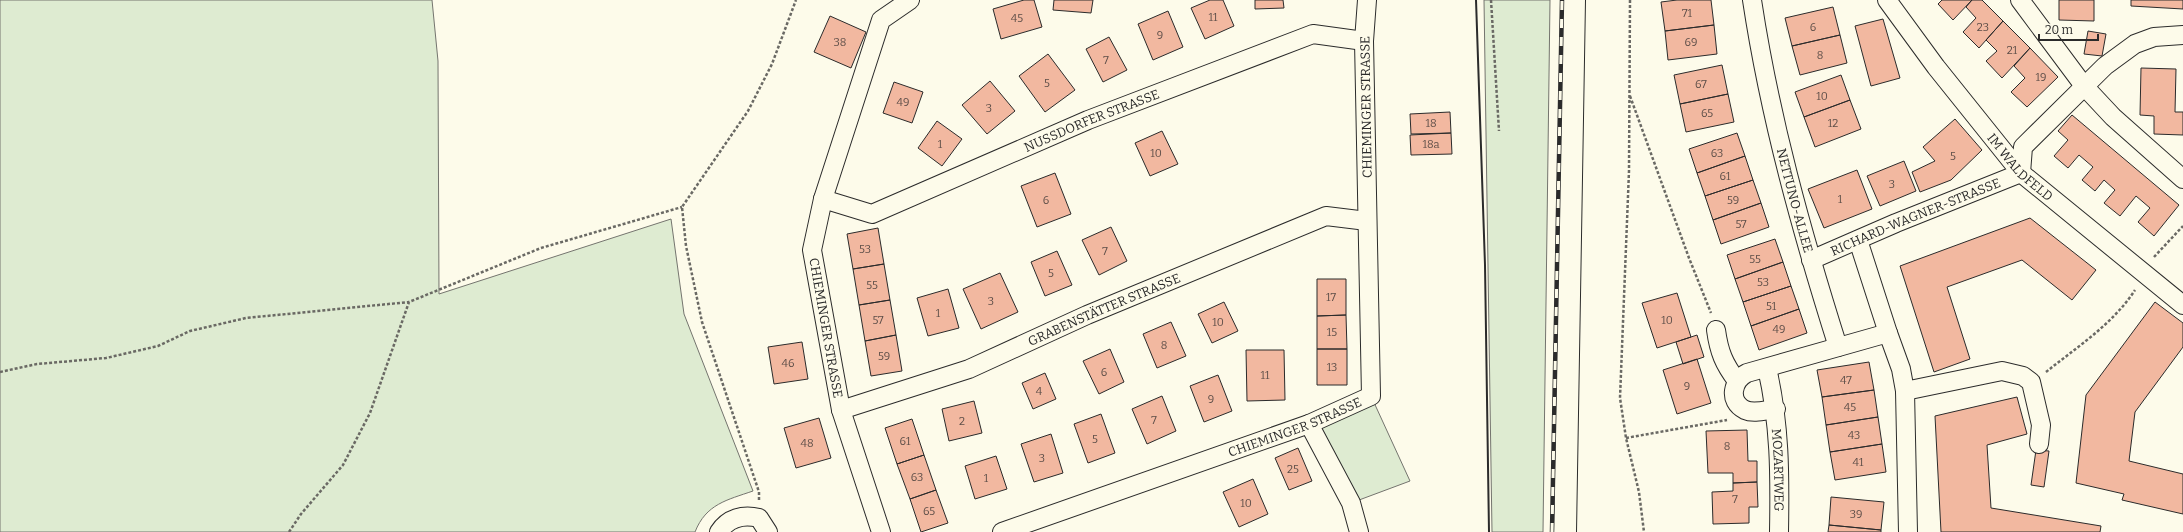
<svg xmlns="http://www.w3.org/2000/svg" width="2183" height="532" font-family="Bitter,serif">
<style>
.green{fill:#deebd1;stroke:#74746e}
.building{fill:#f2b8a0;stroke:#2b2b2b}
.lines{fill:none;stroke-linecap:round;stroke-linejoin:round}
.minor-casing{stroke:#2b2b2b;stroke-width:20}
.tertiary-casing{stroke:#2b2b2b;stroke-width:24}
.path{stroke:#6a6964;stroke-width:2.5;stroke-dasharray:3 2;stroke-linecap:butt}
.minor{stroke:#fdfbea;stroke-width:18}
.tertiary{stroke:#fdfbea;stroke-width:22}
.rail-casing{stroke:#2b2b2b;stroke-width:4.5}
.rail{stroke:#fdfbea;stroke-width:3;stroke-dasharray:9;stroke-linecap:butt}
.wall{stroke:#2b2b2b;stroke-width:2}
.labels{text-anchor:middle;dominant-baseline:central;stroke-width:3;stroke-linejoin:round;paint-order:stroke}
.number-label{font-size:11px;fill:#5d4e48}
.street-label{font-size:13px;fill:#2b2b2b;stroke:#fdfbea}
</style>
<rect width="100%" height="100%" fill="#fdfbea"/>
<path class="green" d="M 0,0 L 432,0 L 438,61 L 439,294 L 671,219 L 684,314 L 753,491 C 727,500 706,504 695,532 L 0,532 Z
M 1484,0 L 1550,0 L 1543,532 L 1492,532 Z
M 1371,396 L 1410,481 L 1351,503 L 1309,424 Z"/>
<path class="building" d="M 1024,0 L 1034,0 L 1042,27 L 1001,39 L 993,9 Z
M 1054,0 L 1093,0 L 1091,13 L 1053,10 Z
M 1210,0 L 1223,0 L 1234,26 L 1205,39 L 1191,8 Z
M 1255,0 L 1283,0 L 1284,8 L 1255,9 Z
M 1677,0 L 1711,0 L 1714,25 L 1665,31 L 1661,2 Z
M 1942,0 L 1972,0 L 1953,20 L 1938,4 Z
M 1972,0 L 1982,0 L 2003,21 L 1979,48 L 1963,32 L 1976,18 L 1966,7 Z
M 2059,0 L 2094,0 L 2094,21 L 2059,20 Z
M 2131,0 L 2183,0 L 2183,9 L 2131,6 Z
M 1833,7 L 1840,35 L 1792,46 L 1785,18 Z
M 1168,11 L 1183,47 L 1153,60 L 1138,24 Z
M 830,16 L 866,32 L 851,68 L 814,52 Z
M 1883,19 L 1900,78 L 1871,86 L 1855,26 Z
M 2003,21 L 2030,48 L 2002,78 L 1986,61 L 1997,51 L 1986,40 Z
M 1714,25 L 1717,54 L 1668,60 L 1665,31 Z
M 2088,31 L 2106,34 L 2102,56 L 2084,54 Z
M 1840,35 L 1847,63 L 1800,75 L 1792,46 Z
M 1109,37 L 1127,70 L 1103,82 L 1086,49 Z
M 2030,48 L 2058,77 L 2027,107 L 2011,92 L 2025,78 L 2014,66 Z
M 1048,54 L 1075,90 L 1045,112 L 1019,76 Z
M 1722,65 L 1728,94 L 1680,104 L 1674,75 Z
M 2141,68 L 2176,69 L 2175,112 L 2183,112 L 2183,135 L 2154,134 L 2154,116 L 2140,115 Z
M 1841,75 L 1850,100 L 1804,117 L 1795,92 Z
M 990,81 L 1015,111 L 987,134 L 962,105 Z
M 894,82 L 923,92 L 912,123 L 883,113 Z
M 1728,94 L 1734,122 L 1686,132 L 1680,104 Z
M 1850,100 L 1861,129 L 1815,147 L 1804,117 Z
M 1450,112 L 1451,133 L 1411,134 L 1410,114 Z
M 2072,115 L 2179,205 L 2154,236 L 2138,222 L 2150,208 L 2136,196 L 2120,216 L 2104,203 L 2115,190 L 2104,180 L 2095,191 L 2082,180 L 2093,167 L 2079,155 L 2068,168 L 2054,156 L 2068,140 L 2058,131 Z
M 1955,119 L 1982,150 L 1951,180 L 1920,192 L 1912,172 L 1935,161 L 1923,147 Z
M 937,121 L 962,139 L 942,166 L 918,148 Z
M 1162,131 L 1178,164 L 1150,176 L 1135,143 Z
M 1451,133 L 1452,154 L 1411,155 L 1410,135 Z
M 1737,133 L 1745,156 L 1697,173 L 1689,149 Z
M 1745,156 L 1753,180 L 1705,196 L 1697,173 Z
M 1904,161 L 1916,191 L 1880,206 L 1867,176 Z
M 1857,170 L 1872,209 L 1824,228 L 1808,189 Z
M 1055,173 L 1071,214 L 1037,227 L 1021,186 Z
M 1753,180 L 1761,203 L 1713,220 L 1705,196 Z
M 1761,203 L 1769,227 L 1721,244 L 1713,220 Z
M 2030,218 L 2096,270 L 2072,300 L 2022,260 L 1947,287 L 1970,359 L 1934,372 L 1900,266 Z
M 1111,227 L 1127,261 L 1099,275 L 1082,240 Z
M 878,228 L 884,264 L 853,269 L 847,234 Z
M 1775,239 L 1783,262 L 1735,279 L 1727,255 Z
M 1057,251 L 1072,285 L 1045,296 L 1031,262 Z
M 1783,262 L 1791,286 L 1743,302 L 1735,279 Z
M 884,264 L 890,300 L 859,305 L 853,269 Z
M 1000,273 L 1018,312 L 981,329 L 963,289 Z
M 1317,279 L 1346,279 L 1346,315 L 1317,316 Z
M 1791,286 L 1799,309 L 1751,326 L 1743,302 Z
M 948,289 L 959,328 L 928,336 L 917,298 Z
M 1677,293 L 1691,337 L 1657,348 L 1642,303 Z
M 890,300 L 896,335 L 865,341 L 859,305 Z
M 1224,302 L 1238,331 L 1212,343 L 1198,314 Z
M 2155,302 L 2183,323 L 2183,347 L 2135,412 L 2129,461 L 2183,474 L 2183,514 L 2122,500 L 2124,494 L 2076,483 L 2086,395 Z
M 1799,309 L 1807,333 L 1759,350 L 1751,326 Z
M 1346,315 L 1347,349 L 1317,349 L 1317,316 Z
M 1171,322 L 1186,356 L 1157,368 L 1143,334 Z
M 896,335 L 902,371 L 871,376 L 865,341 Z
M 1697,335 L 1704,357 L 1683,364 L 1676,342 Z
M 802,342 L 808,379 L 774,384 L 768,347 Z
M 1110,349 L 1124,382 L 1099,394 L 1083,361 Z
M 1317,349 L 1347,349 L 1347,385 L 1317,385 Z
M 1246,350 L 1284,350 L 1285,400 L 1247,401 Z
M 1697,359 L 1711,403 L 1677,414 L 1663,370 Z
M 1869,362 L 1874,390 L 1822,397 L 1817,370 Z
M 1045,373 L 1056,399 L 1033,409 L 1022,383 Z
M 1218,375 L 1232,411 L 1204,422 L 1190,386 Z
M 1874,390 L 1878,417 L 1826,425 L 1822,397 Z
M 1162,396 L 1176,431 L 1147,444 L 1132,409 Z
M 2017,397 L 2027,434 L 1987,445 L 1991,508 L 2101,526 L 2100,532 L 1941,532 L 1935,416 Z
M 974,401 L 982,433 L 949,441 L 942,409 Z
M 1101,414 L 1115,453 L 1088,463 L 1074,424 Z
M 1878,417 L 1882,444 L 1830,452 L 1826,425 Z
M 819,418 L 831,458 L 796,468 L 784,428 Z
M 912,419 L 924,455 L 897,464 L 885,428 Z
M 1747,430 L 1748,461 L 1757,461 L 1757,482 L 1733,483 L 1733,473 L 1708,473 L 1706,431 Z
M 1051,434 L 1063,473 L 1034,482 L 1021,444 Z
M 1882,444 L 1886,472 L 1835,480 L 1830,452 Z
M 1298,448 L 1312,481 L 1289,490 L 1275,458 Z
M 2036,450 L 2049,451 L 2044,487 L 2031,485 Z
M 924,455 L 936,490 L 910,499 L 897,464 Z
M 996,456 L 1007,489 L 975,499 L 965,466 Z
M 1253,479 L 1268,514 L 1239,527 L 1223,492 Z
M 1757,482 L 1758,507 L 1749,507 L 1749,523 L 1713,524 L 1712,492 L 1733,491 L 1733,483 Z
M 936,490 L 948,523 L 921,532 L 910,499 Z
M 1831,497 L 1884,502 L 1881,530 L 1829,525 Z
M 1829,525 L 1881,530 L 1881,532 L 1828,532 Z"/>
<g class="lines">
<defs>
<g id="minor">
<path id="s1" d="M 1752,0 C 1770,119 1802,233 1838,347"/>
<path id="s2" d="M 1887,0 L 1936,67 L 2021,173 L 2183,305"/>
<path d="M 2020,0 L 2084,86 L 2113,117 L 2183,179"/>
<path id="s3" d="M 823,199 L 872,214 L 1088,120 L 1313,34 L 1364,41"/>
<path d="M 1858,240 L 1888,333"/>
<path id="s4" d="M 1811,260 L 1896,223 L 2021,173 L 2023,147 L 2105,66 L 2135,44 L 2154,37 L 2183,35"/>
<path d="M 1716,330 C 1719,352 1724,364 1737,381"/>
<path id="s5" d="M 1767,368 C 1780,425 1780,474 1779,532"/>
<path d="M 1905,391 L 2002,371 L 2023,376 L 2031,382 L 2041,425 L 2039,444"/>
<path d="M 1776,409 C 1766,410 1754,414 1745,410 C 1727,401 1733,380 1747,373 L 1888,333 L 1901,369 L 1905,391 L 1908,532"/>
<path id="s6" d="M 841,410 L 969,369 L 1087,315 L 1326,216 L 1367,221"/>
<path d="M 1309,424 L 1351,503 L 1359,532"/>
<path d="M 719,532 C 728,518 743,514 759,518 L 768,532"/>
<path d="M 881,532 L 841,410 L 812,250 L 823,199 L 881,20 L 910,0"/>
<path id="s7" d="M 1002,532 L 1309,424 L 1371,396 L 1364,41 L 1367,0"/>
</g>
<path id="tertiary" d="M 1565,532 L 1574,0"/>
</defs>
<use href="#minor" class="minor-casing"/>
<use href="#tertiary" class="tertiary-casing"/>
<path class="path" d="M 1491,0 L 1499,131
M 1630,0 L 1629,171 L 1620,398 L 1626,438 L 1639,492 L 1644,532
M 1630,96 L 1689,258 L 1711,313
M 2154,257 L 2183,226
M 0,372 L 37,364 L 106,358 L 158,346 L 190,331 L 246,318 L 409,302
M 2046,372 C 2077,347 2113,324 2135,290
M 1626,438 L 1727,420
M 759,500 L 759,492 L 702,322 L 686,246 L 682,207 L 748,111 L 772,64 L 796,0
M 289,532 L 301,514 L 343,465 L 370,413 L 409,302 L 541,248 L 682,207"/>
<use href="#minor" class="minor"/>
<use href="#tertiary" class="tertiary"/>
<defs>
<path id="rail" d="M 1552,532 L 1562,0"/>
</defs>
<use href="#rail" class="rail-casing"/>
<use href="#rail" class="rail"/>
<path class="wall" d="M 1476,0 L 1485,265 L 1489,532"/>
</g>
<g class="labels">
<g class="number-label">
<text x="1687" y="13">71</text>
<text x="1213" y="17">11</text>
<text x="1017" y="18">45</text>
<text x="1813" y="27">6</text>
<text x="1983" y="27">23</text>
<text x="1160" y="35">9</text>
<text x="840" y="42">38</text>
<text x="1691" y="42">69</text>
<text x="2012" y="50">21</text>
<text x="1820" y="55">8</text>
<text x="1106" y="60">7</text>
<text x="2041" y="77">19</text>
<text x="1047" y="83">5</text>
<text x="1701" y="84">67</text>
<text x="1822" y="96">10</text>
<text x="903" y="102">49</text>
<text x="989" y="108">3</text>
<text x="1707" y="113">65</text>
<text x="1431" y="123">18</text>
<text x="1833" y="123">12</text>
<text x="940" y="144">1</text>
<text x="1431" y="144">18a</text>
<text x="1156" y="153">10</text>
<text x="1717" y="153">63</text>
<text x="1953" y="156">5</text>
<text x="1725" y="176">61</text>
<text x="1892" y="184">3</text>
<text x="1840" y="199">1</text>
<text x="1046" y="200">6</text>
<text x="1733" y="200">59</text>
<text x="1741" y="224">57</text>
<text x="865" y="249">53</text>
<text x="1105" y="251">7</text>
<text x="1755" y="259">55</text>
<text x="1051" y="273">5</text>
<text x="1763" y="282">53</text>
<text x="872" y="285">55</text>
<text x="1331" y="297">17</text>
<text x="991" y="301">3</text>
<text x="1771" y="306">51</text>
<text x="938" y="313">1</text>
<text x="878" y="320">57</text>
<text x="1667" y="320">10</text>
<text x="1218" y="322">10</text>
<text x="1779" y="329">49</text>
<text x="1332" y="332">15</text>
<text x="1164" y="345">8</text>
<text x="884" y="356">59</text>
<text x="788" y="363">46</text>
<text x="1332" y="367">13</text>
<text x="1104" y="372">6</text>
<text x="1265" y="375">11</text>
<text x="1846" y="380">47</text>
<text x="1687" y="386">9</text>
<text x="1039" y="391">4</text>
<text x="1211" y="399">9</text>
<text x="1850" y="407">45</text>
<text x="1154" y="420">7</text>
<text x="962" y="421">2</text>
<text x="1854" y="435">43</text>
<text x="1095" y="439">5</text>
<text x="905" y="441">61</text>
<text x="807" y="443">48</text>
<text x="1727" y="446">8</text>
<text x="1042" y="458">3</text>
<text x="1858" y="462">41</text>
<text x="1293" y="469">25</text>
<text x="917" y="477">63</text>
<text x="986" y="478">1</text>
<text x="1735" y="499">7</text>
<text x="1246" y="503">10</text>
<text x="929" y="511">65</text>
<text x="1856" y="514">39</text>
</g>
<g class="street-label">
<text transform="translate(1366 107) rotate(-91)">CHIEMINGER STRASSE</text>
<text stroke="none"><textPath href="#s3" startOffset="290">NUSSDORFER STRASSE</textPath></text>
<text stroke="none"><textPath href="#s2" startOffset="214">IM WALDFELD</textPath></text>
<text stroke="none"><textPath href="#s1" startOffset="205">NETTUNO-ALLEE</textPath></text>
<text stroke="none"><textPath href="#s4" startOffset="113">RICHARD-WAGNER-STRASSE</textPath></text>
<text stroke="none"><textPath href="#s6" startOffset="282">GRABENSTÄTTER STRASSE</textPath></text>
<text transform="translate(826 328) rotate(80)">CHIEMINGER STRASSE</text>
<text stroke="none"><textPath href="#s7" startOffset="311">CHIEMINGER STRASSE</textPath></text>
<text stroke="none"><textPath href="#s5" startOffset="103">MOZARTWEG</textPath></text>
</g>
</g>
<path d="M2039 34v6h59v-6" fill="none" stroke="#2b2b2b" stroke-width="2"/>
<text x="2045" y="34" font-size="12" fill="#2b2b2b" stroke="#fdfbea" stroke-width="3" paint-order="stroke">20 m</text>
</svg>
